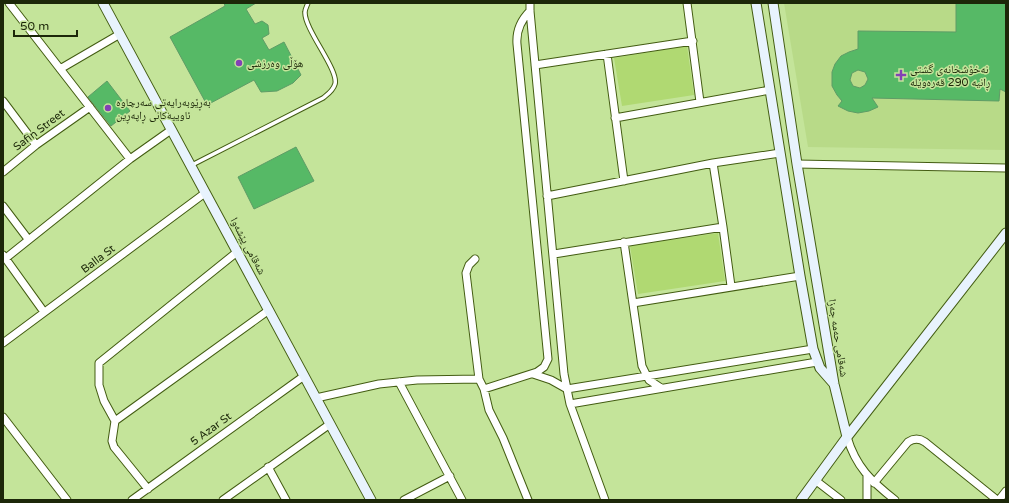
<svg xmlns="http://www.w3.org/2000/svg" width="1009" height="503" font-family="'Varela Round','Noto Naskh Arabic',sans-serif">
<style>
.built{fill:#b8da88}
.green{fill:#b0d972}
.building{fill:#56b966;stroke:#5e9c66;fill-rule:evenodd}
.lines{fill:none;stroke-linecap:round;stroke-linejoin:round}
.lane-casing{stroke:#435c12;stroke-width:5.5}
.street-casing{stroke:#435c12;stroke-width:9}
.secondary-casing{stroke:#435c12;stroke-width:11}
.lane{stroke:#fff;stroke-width:3.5}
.street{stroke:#fff;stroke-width:7}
.secondary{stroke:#e8f3fd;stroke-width:9}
.poi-dot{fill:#8341b5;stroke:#c4e49a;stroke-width:1.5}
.labels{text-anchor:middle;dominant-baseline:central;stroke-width:3;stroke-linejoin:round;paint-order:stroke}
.poi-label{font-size:11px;fill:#1c2709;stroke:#c4e49a;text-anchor:start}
.street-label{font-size:11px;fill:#1c2709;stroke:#c4e49a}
</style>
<rect width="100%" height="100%" fill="#c4e49a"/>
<path class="built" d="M 784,3 L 1006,3 L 1006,150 L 808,147 Z"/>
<path class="green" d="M 687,46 L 694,95 L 622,106 L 614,58 Z
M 718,233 L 725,281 L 638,294 L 630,246 Z"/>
<path class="building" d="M 224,3 L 256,3 L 246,9 L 255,24 L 262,21 L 268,25 L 269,34 L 262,38 L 269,50 L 284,42 L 301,75 L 293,83 L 277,91 L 261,92 L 254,80 L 207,105 L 170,37 L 225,6 Z
M 956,3 L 1006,3 L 1006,92 L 1000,89 L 999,101 L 872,98 L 878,107 L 869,111 L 858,113 L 848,111 L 838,106 L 842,101 L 837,95 L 832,86 L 832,72 L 835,64 L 841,56 L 849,52 L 858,49 L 858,31 L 956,32 ZM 858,70 L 865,72 L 868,79 L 865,85 L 860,88 L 853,86 L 850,80 L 852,73 Z
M 107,81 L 130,111 L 111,126 L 88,97 Z
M 296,147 L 314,181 L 254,209 L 238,177 Z"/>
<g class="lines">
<defs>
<path id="lane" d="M 192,165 L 323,98 C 328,94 333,91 335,84 C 339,70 304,29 305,12 C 305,9 307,6 308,3"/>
<path id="street" d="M 9,3 L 130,159
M 530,3 L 530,11 L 564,374 L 570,404 L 605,500
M 687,3 L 700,102
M 607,54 L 624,181
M 535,65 L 693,41
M 60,69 L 120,34
M 3,101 L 36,145
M 615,118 L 770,90
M 713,163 L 723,227 L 731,286
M 797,164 L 1006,168
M 3,172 L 36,145 L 90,107
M 547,196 L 713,163 L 780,153
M 3,206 L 28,239
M 624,242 L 642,366 L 649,380 L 661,388
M 554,254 L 723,227
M 3,255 L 44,312
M 6,258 L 130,159 L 171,130
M 475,259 L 469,265 L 466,273 L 479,379 L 484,389 L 489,410 L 503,438 L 528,500
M 633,303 L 800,276
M 3,343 L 205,193
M 533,374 L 551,380 L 567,389 L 813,349
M 399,382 L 462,500
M 484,389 L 537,372 L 544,367 L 548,359 L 517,44 C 516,31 520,21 530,11
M 316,398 L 379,384 L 417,380 L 479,379
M 570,404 L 817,362
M 3,417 L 67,500
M 115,421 L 269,310
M 847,437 C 856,467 871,481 895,500
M 268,467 L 286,500
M 867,475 L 867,500
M 815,480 L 841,500
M 874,483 L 908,442 C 914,438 919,438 925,442 L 997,500
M 148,489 L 114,447 L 112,441 L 115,421 L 104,401 L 99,385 L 99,363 L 237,252
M 132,500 L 304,376
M 223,500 L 330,424
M 404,500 L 450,476
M 999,500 L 1006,491"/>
<path id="secondary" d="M 103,3 L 371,500
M 756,3 L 800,276 L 813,349 L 820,368 L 834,384
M 773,3 L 797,164 L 834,384 L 847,437
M 801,500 L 847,437 L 1006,233"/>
</defs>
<use href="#lane" class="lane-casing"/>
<use href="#street" class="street-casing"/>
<use href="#secondary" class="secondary-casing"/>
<use href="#lane" class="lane"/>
<use href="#street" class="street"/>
<use href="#secondary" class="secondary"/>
</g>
<g class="poi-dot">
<circle cx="239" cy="63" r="4"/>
<path d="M899 69h4v4h4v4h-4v4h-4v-4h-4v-4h4z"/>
<circle cx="108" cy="108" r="4"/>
</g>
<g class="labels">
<g class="poi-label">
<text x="247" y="63">هۆڵی وەرزشی</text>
<text x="910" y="69">نەخۆشخانەی گشتی<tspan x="910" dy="13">ڕانیە 290 قەرەوێلە</tspan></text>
<text x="116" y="102">بەڕێوبەرایەتی سەرچاوە<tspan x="116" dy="13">ئاوییەکانی ڕاپەڕین</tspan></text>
</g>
<g class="street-label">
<text transform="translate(39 130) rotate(-37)">Safin Street</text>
<text transform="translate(248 246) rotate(62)">شەقامی پێشەوا</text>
<text transform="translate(98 259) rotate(-37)">Balla St</text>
<text transform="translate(838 338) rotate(81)">شەقامی حەمە جەزا</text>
<text transform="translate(211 429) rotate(-36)">5 Azar St</text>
</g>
</g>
<rect width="1009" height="503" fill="none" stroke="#1c2709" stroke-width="8"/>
<path d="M14 30v6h63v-6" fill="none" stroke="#1c2709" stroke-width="2"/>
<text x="20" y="30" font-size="12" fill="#1c2709" stroke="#c4e49a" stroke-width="3" paint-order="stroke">50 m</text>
</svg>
